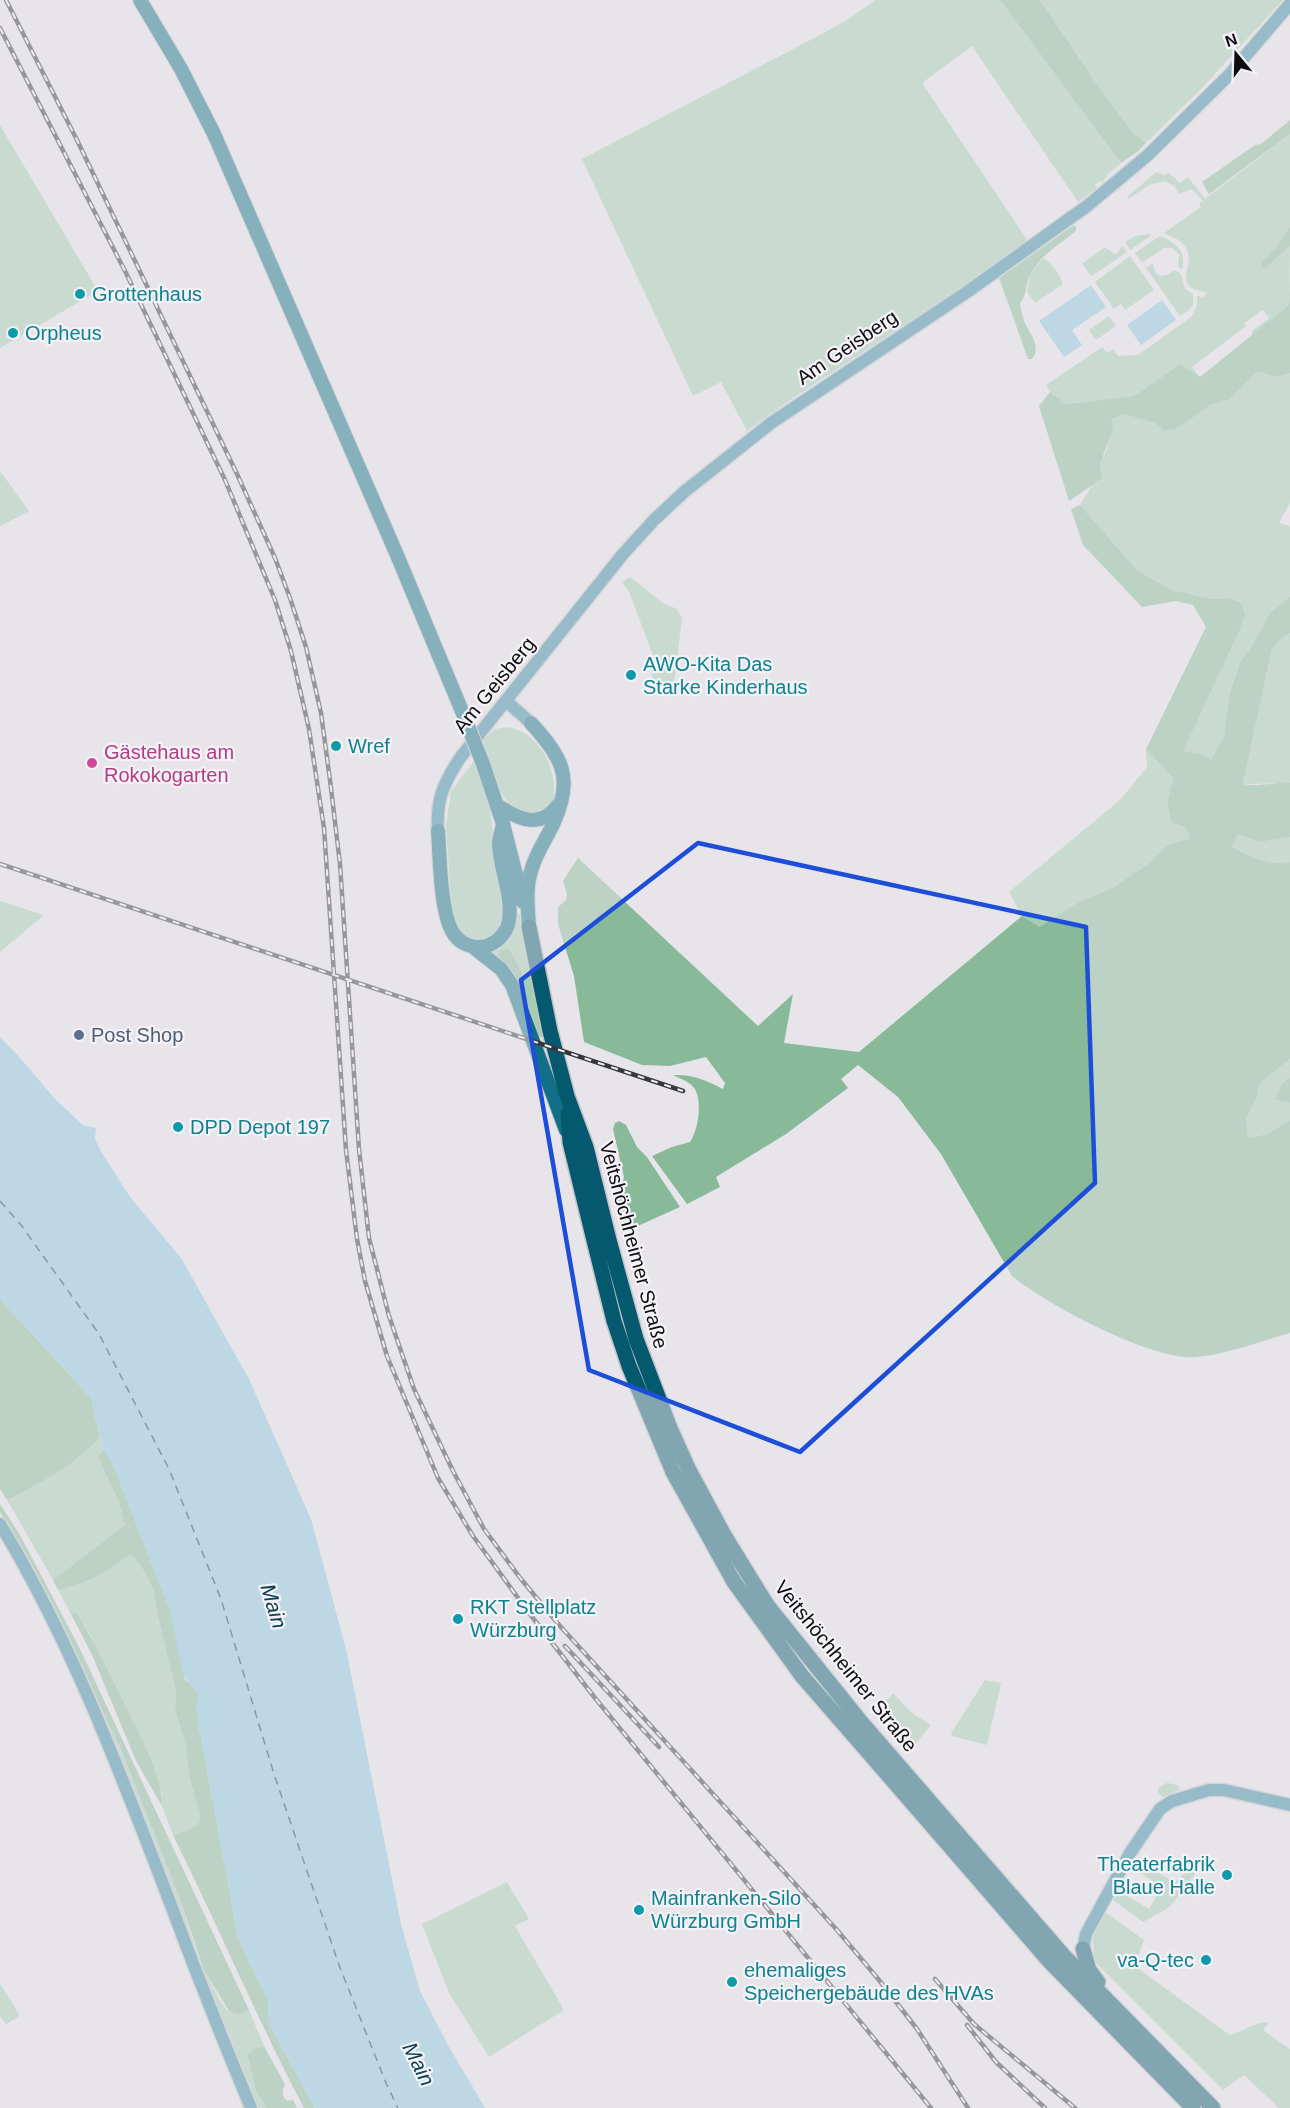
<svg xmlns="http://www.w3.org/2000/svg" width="1290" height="2108" font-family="Helvetica,sans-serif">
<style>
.green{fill:#a5cdb2}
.forest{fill:#88ba99}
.water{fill:#8ac6dd}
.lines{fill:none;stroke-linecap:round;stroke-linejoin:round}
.ferry{stroke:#0b4151;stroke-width:1.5;stroke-dasharray:8 6;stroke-linecap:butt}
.secondary-casing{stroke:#c4c2c7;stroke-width:15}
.primary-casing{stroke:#c4c2c7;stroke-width:16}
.highway-casing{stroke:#c4c2c7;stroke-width:18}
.secondary{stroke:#3588a2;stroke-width:12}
.primary{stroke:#126f88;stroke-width:14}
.highway{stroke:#05596e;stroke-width:15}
.rail-casing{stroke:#373639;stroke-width:4.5}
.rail{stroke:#f4f2f7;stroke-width:2;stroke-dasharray:7;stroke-linecap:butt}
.primary-bridge-casing{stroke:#c4c2c7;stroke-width:16;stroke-linecap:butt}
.primary-bridge{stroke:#126f88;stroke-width:14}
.marked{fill:none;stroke:#1d4ed8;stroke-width:4.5;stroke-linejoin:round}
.culture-dot{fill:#0f9aa8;stroke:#f4f2f7;stroke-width:2}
.hotel-dot{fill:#d1479c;stroke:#f4f2f7;stroke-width:2}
.service-dot{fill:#5c6f8a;stroke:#f4f2f7;stroke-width:2}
.labels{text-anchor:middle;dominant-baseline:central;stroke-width:4.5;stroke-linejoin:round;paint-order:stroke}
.culture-label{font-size:20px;fill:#0d838f;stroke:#f4f2f7;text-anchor:start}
.street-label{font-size:20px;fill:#0d0c0e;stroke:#f4f2f7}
.hotel-label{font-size:20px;fill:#b23c85;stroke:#f4f2f7;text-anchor:start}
.service-label{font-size:20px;fill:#4e5e75;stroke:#f4f2f7;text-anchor:start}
.water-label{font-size:21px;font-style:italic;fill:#0b4151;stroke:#f4f2f7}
</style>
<rect width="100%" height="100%" fill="#e7e5ea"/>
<path class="green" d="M 875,0 L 1000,0 L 1121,163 L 1108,174 L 1102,183 L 1100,181 L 1095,185 L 1097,188 L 1078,202 L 972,46 L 922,83 L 1028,241 L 1008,257 L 790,400 L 747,431 L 721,382 L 693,396 L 582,159 L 820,35 L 850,18 Z
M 1040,0 L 1283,0 L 1203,87 L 1146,143 L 1133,133 L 1096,83 Z
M 0,125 L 98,291 L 0,348 Z
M 1290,134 L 1290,227 L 1276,248 L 1262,261 L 1266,268 L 1290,246 L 1289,305 L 1254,335 L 1251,332 L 1269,318 L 1263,310 L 1244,323 L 1246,326 L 1192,367 L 1200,378 L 1180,364 L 1134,396 L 1067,404 L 1050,392 L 1046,385 L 1102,347 L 1107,353 L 1113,349 L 1118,356 L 1138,355 L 1191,317 L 1197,306 L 1197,296 L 1204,297 L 1206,292 C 1168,287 1199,265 1184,245 C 1179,239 1171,236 1164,233 L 1201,207 L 1199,203 L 1203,201 L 1192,189 L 1179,194 L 1174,186 L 1165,181 L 1149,185 L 1128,199 L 1127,197 L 1156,172 L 1164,175 L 1169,173 L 1180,183 L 1188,177 L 1205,199 Z
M 1148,234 L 1152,235 L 1130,250 L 1125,242 L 1136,236 Z
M 1160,236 C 1175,242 1187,251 1182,269 L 1178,267 L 1179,254 L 1172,248 L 1164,248 L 1142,263 L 1135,253 Z
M 1122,246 L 1127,252 L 1095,274 L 1091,276 L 1082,264 L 1105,247 L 1116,255 Z
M 1130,256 L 1154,290 L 1125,310 L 1121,304 L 1114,309 L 1095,282 Z
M 1043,258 C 1052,262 1060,275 1063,284 L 1035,303 L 1027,292 L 1030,274 Z
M 1153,263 L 1155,272 L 1160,276 L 1167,275 L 1175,270 L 1181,274 L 1185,289 L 1193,294 L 1193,305 L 1186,313 L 1185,312 L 1180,316 L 1146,268 Z
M 1109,316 L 1116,326 L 1096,340 L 1089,330 Z
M 1257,372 L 1278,377 L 1290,373 L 1290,503 L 1279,523 L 1290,526 L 1290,596 L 1270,613 L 1251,647 L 1240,662 L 1229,695 L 1224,736 L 1211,759 L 1201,754 L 1182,751 L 1245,615 L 1227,598 L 1212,599 L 1172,590 L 1138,571 L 1080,505 L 1091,487 L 1103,478 L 1100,465 L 1107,448 L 1111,419 L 1124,413 L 1155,423 L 1164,431 L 1175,429 L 1187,422 L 1210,405 L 1229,400 Z
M 0,471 L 29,511 L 0,526 Z
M 630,577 L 663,603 L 677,609 L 682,618 L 673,693 L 662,691 L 652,680 L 654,658 L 629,592 L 622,582 Z
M 1290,633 L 1290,783 L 1243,784 L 1272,649 L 1280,640 Z
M 508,727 C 535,731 555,763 554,789 C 554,794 555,802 551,807 C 547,812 540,812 534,813 C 501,819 490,764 483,740 L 495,729 Z
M 1146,749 L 1173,778 L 1167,804 L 1172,823 L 1183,826 L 1189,833 L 1188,839 L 1167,845 L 1149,863 L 1114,887 L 1077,903 L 1040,928 L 1022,916 L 1009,892 L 1120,800 L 1147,767 Z
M 474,761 L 486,794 L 491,815 L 496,857 L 505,898 L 504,921 L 494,937 L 478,942 L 461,934 L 452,918 L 446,826 L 451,791 Z
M 1238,834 L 1260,842 L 1290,837 L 1290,862 C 1275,867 1244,856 1232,846 Z
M 0,901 L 44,915 L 0,952 Z
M 514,913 L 520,914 L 548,1039 L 535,1035 L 488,952 Z
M 1290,1059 L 1290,1077 L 1282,1084 L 1275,1100 L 1290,1103 L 1290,1120 L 1267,1134 L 1248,1138 L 1246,1119 L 1257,1098 L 1260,1083 Z
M 100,1437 L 103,1449 L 98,1457 L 119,1503 L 125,1525 L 53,1580 L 7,1500 C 43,1482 73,1467 100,1437 Z
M 0,1512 C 46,1587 86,1667 120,1749 C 141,1800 160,1851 181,1902 C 188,1927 211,1994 228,2011 C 230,2012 235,2014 237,2015 L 249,2010 L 264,2046 L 256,2048 L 247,2056 L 256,2091 L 267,2108 L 256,2108 L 227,2038 L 106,1724 L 76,1656 Z
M 129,1555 L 132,1555 L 142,1568 L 153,1589 L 157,1612 L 176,1692 L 175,1710 L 186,1747 L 189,1776 L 200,1815 L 198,1826 L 173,1835 L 162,1806 L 162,1794 L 90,1634 L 77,1613 L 70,1612 L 58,1590 C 91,1582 102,1575 129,1555 Z
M 985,1680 L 1001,1683 L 987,1745 L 952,1736 L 951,1733 Z
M 893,1693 L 912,1713 L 931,1725 L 910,1751 L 877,1710 Z
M 1167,1783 L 1178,1785 L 1180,1789 L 1165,1797 L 1162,1797 L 1158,1792 L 1158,1788 Z
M 1137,1862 L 1175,1882 L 1188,1870 L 1196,1873 L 1170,1907 L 1143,1922 L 1113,1900 L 1119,1891 L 1149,1909 L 1162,1887 L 1133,1868 Z
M 507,1882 L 529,1919 L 515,1926 L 564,2010 L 489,2057 L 449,1993 L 422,1924 Z
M 1105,1912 L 1144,1940 L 1136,1961 L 1140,1970 L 1230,2035 C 1242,2032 1254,2023 1266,2022 L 1268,2024 L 1263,2030 L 1290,2049 L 1290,2108 L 1279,2108 L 1244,2075 L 1223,2090 L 1094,1961 L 1093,1937 Z
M 0,1984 L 19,2014 L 18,2017 L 6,2024 L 0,2016 Z"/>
<path class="forest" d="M 1000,0 L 1040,0 L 1096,83 L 1133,133 L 1146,143 L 1137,152 L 1121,163 Z
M 1290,120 L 1290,134 L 1209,194 L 1202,182 L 1255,145 L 1261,144 Z
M 1074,225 L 1076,227 L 1076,231 C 1061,243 1041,255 1031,273 C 1025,282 1028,294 1020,303 C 1021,310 1022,316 1025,323 C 1030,334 1042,347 1032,359 L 1028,359 L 999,278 Z
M 1290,227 L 1290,246 L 1266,268 L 1263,268 L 1261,265 L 1262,261 L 1276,248 Z
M 1290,274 L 1290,373 L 1278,377 L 1257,372 L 1229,400 L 1210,405 L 1187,422 L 1175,429 L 1164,431 L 1155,423 L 1124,414 L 1111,419 L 1113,427 L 1100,465 L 1103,478 L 1069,501 L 1039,406 L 1050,392 L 1067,404 L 1134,396 L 1180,364 L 1200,377 L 1289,305 Z
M 1080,505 L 1138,571 L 1172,590 L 1212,599 L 1227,598 L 1240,602 L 1245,615 L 1240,629 L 1183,751 L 1201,754 L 1211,759 L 1224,736 L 1229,695 L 1240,662 L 1251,647 L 1270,613 L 1290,596 L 1290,633 L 1280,640 L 1272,649 L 1243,784 C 1259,787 1274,782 1290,783 L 1290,837 L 1260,842 L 1238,834 L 1232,846 C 1244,856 1276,867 1290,862 L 1290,1059 L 1260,1083 L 1257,1098 L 1246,1119 L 1248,1138 L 1267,1134 L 1290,1120 L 1290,1333 C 1261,1341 1226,1355 1196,1357 C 1152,1361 1046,1304 1012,1276 L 941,1154 L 898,1097 L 858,1065 L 841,1079 L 848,1088 L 786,1134 L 716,1177 L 720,1187 L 687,1204 L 652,1156 L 672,1147 L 690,1142 C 698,1130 702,1105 696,1091 C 692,1082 681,1079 673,1075 C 692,1074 706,1080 723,1089 L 725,1083 L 706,1057 L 670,1066 L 642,1065 L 584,1042 L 574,976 L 558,924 L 558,907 L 566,900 L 567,894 L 563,881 L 578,858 L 758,1026 L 793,994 L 784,1043 L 859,1052 L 1022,916 L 1040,927 L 1077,903 L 1114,887 L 1149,863 L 1167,845 L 1188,839 L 1189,833 L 1183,826 L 1172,823 L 1167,804 L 1173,778 L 1146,749 L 1206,627 L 1193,605 L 1176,601 L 1142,607 L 1083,545 L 1071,509 Z
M 509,949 L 522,973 L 521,977 L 518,979 L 515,978 L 500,958 L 499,953 L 501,950 Z
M 1290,1077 L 1290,1103 L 1275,1100 L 1282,1084 Z
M 619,1121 L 626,1125 L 637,1147 L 647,1157 L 680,1207 L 622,1233 L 617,1211 L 618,1200 L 624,1177 L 613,1129 L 615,1123 Z
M 0,1299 L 91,1398 L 100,1437 C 73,1467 43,1482 7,1500 L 0,1489 Z
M 103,1449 L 112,1462 L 170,1610 L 185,1680 L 193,1685 L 199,1695 L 196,1708 L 199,1727 L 238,1937 L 256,1977 L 268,1999 L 269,2024 L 315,2108 L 304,2108 C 257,2019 218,1926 173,1835 L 198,1826 L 200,1815 L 189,1776 L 186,1747 L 175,1710 L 176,1692 L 157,1612 L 153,1589 L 142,1568 L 132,1555 L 129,1555 C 102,1575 91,1582 58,1590 L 53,1580 L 125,1525 L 119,1503 L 98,1457 Z
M 0,1504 L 20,1535 L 80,1649 L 249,2010 L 237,2015 L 229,2011 L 205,1972 L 181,1902 L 121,1750 L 61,1621 L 24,1551 L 0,1512 Z
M 70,1612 L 77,1613 C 93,1639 106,1667 120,1695 C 134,1725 163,1774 162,1806 L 136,1761 L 93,1657 Z
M 264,2046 L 285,2084 C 282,2092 281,2095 287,2101 L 293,2100 L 297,2108 L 267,2108 L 256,2091 L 247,2055 L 256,2048 Z"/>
<path class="water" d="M 1091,285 L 1106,307 L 1072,330 L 1082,345 L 1064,357 L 1039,321 Z
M 1162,300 L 1176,320 L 1141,345 L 1127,325 Z
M 0,1037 L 22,1060 L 54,1098 L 83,1125 L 96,1128 L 95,1139 L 102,1153 L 130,1197 L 181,1258 L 249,1379 L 311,1519 L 346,1649 L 401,1924 L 420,1991 L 448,2045 L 485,2108 L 315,2108 L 269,2024 L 268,1999 L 256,1977 L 238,1937 L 199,1727 L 196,1708 L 199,1695 C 193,1685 185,1681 182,1671 L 170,1610 L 112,1462 L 103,1449 L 91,1398 L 0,1299 Z"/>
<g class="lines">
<path class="ferry" d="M 0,1201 L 21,1225 L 99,1334 L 169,1469 L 221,1599 L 274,1774 L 339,1965 L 386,2083 L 398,2108"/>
<defs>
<path id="secondary" d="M 506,701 L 531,723
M 438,831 C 436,800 443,784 460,758 L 623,554 L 654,520 L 684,492 L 771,423 L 967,292 L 1087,206 L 1148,155 L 1230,74 L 1290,4
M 0,1524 C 70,1639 118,1767 166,1892 C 193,1965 221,2036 251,2108
M 1083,1949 L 1086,1934 L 1106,1897 L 1130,1853 L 1160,1809 L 1172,1801 L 1209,1790 L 1224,1790 L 1290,1805"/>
<path id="primary" d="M 140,0 L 181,69 L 214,134 L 397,555 L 464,716
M 483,764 L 503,824 L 523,902
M 497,805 C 518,819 540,830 558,805
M 438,831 C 440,857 440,909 452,931 C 459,945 477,951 491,944 C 500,940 508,930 509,920 C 513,894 499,868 499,842 C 500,836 502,830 503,824
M 529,927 C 528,907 525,887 532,868 C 537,851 547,838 554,822 C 574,778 562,757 531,723
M 473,947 L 501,969 L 512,985 L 566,1130"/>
<path id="highway" d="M 529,927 L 550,1031 L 567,1096 L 586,1147 L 609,1240 L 636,1339 L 670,1428 L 689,1470 L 724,1535 L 767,1605 L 861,1722 L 1063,1955 L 1213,2108
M 568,1114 L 570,1142 L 589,1220 L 614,1321 L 629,1366 L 673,1472 L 734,1582 L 802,1676 L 934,1828 L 1050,1962 L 1193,2108
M 1083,1949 L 1089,1970 L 1098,1982"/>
</defs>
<use href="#secondary" class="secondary-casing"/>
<use href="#primary" class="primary-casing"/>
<use href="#highway" class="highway-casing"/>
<use href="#secondary" class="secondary"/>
<use href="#primary" class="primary"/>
<use href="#highway" class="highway"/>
<defs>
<path id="rail" d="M 6,0 L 77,140 L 237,474 L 275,558 L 290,598 L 306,647 L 321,713 L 330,780 L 340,864 L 359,1149 L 369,1238 L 389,1316 L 414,1389 L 453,1471 L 484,1529 L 521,1579 L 560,1626 L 837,1930 L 879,1980 L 917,2029 L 968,2108
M 0,28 L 125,271 L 225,480 L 275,600 L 291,651 L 309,729 L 324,828 L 346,1150 L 357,1239 L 365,1281 L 387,1356 L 438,1478 L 473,1536 L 529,1613 L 595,1698 L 931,2108
M 0,864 L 683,1091
M 565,1646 L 659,1747
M 935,1979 L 974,2024 L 1075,2108
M 967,2025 L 996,2062 L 1045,2108"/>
</defs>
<use href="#rail" class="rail-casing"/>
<use href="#rail" class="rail"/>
<defs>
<path id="primary-bridge" d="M 464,716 L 483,764"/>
</defs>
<use href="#primary-bridge" class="primary-bridge-casing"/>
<use href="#primary-bridge" class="primary-bridge"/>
</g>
<path d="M0 0H1290V2108H0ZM 698,843 L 1086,927 L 1095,1183 L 800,1452 L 589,1370 L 521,980 Z" fill="#e7e5ea" fill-opacity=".55" fill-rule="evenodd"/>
<path class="marked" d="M 698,843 L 1086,927 L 1095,1183 L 800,1452 L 589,1370 L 521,980 Z"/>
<g class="culture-dot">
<circle cx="80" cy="294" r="6"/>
<circle cx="13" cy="333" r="6"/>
<circle cx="631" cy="675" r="6"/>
<circle cx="336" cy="746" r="6"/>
<circle cx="178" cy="1127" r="6"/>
<circle cx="458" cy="1619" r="6"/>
<circle cx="1227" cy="1875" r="6"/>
<circle cx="639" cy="1910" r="6"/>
<circle cx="1206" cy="1960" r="6"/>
<circle cx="732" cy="1982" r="6"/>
</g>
<circle class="hotel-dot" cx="92" cy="763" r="6"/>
<circle class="service-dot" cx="79" cy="1035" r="6"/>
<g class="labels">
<g class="culture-label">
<text x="92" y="294">Grottenhaus</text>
<text x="25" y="333">Orpheus</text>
<text x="643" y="664">AWO-Kita Das<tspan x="643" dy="23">Starke Kinderhaus</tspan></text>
<text x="348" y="746">Wref</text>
<text x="190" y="1127">DPD Depot 197</text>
<text x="470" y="1607">RKT Stellplatz<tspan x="470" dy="23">Würzburg</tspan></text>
<text x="1215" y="1864" text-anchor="end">Theaterfabrik<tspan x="1215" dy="23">Blaue Halle</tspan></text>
<text x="651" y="1898">Mainfranken-Silo<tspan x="651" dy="23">Würzburg GmbH</tspan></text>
<text x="1194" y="1960" text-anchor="end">va-Q-tec</text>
<text x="744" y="1970">ehemaliges<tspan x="744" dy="23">Speichergebäude des HVAs</tspan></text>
</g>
<g class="street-label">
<text transform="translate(847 347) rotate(-34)">Am Geisberg</text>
<text transform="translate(494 685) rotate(-51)">Am Geisberg</text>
<text transform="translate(634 1245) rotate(75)">Veitshöchheimer Straße</text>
<text transform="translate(846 1666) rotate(51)">Veitshöchheimer Straße</text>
</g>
<g class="hotel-label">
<text x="104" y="752">Gästehaus am<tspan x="104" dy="23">Rokokogarten</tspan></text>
</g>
<g class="service-label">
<text x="91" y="1035">Post Shop</text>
</g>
<g class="water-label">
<text transform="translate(274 1606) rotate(73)">Main</text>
<text transform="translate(419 2064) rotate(63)">Main</text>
</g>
</g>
<g transform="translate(1236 54) rotate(341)" stroke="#f4f2f7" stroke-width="4.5" paint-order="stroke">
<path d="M0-4.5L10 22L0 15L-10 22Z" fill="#0d0c0e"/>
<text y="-9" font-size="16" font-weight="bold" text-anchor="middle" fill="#0d0c0e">N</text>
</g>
</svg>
